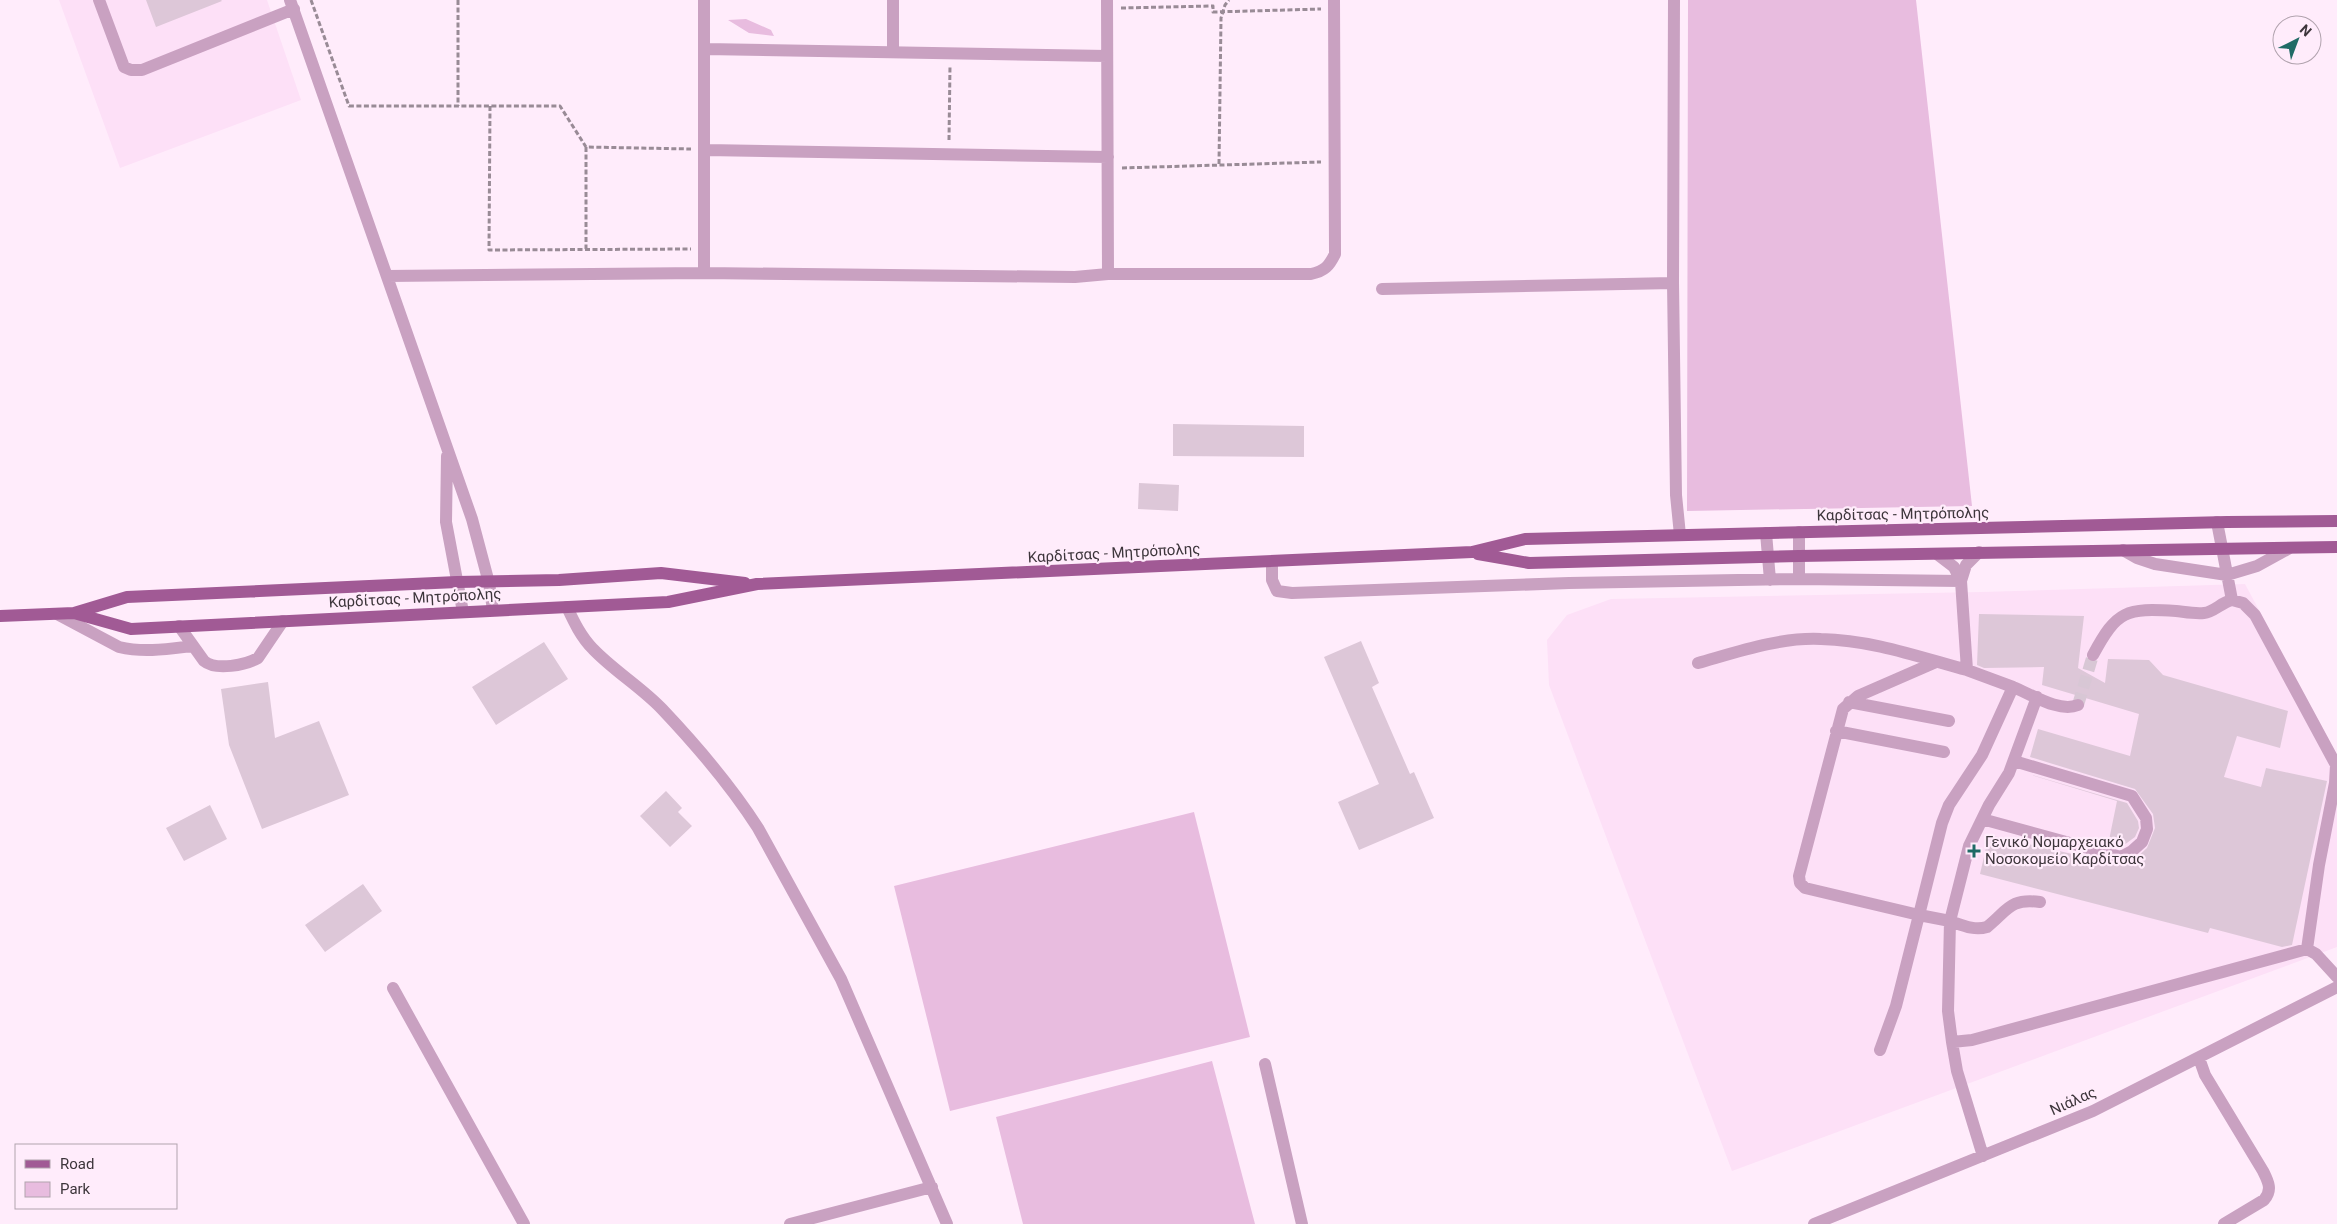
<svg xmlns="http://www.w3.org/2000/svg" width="2337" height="1224" font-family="Roboto,sans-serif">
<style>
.built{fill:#fde0f7}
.green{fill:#e8bcdf}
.building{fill:#ddc7d8}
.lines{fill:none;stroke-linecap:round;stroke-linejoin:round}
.minor-tunnel{stroke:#d8c7d5;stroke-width:12;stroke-dasharray:12 6;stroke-linecap:butt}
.path{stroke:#998b96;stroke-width:3;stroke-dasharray:5 2.5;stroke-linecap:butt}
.minor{stroke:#c9a1c1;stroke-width:12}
.major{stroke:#a15a95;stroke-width:12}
.poi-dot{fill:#206b66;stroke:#ffecfb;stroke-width:2}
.labels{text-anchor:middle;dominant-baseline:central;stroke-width:4.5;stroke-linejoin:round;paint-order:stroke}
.street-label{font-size:15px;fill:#3d353b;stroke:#ffecfb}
.poi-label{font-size:15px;fill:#3d353b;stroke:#ffecfb;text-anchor:start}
</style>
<rect width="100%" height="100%" fill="#ffecfb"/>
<path class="built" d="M 59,0 L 267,0 L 301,100 L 120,168 Z
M 2245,584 L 2337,755 L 2337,947 L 1732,1171 L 1549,685 L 1547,640 L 1567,615 L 1611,599 L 1981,592 Z"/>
<path class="green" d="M 1688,0 L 1916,0 L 1972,506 L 1687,511 Z
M 746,19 L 771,30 L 774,36 L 749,33 L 728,20 Z
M 1194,812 L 1250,1037 L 950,1111 L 894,886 Z
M 1212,1061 L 1255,1224 L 1023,1224 L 996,1117 Z"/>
<path class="building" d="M 146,0 L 221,0 L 222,1 L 156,27 Z
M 1173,424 L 1304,426 L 1304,457 L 1173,456 Z
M 1139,483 L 1179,485 L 1178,511 L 1138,509 Z
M 1979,614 L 2084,616 L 2078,668 L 2105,683 L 2108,659 L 2149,660 L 2163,675 L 2288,711 L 2280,748 L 2237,736 L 2224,777 L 2261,787 L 2266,768 L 2327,781 L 2292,945 L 2282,947 L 2210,928 L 2208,933 L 1980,874 L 1989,835 L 2120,865 L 2136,858 L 2147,848 L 2155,828 L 2153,814 L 2135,789 L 2030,757 L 2038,729 L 2130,756 L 2139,714 L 2042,685 L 2044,667 L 1984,668 L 1977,665 Z
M 1361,641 L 1379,683 L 1372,687 L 1410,774 L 1414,772 L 1434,818 L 1359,850 L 1338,802 L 1379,784 L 1324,657 Z
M 544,642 L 568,679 L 496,725 L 472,687 Z
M 268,682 L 275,738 L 319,721 L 349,795 L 262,829 L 229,745 L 221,689 Z
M 2025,773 L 2127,803 L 2138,821 L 2139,828 L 2135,837 L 2120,848 L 2108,845 L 2117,801 Z
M 666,791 L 682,808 L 678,812 L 692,826 L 670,847 L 640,816 Z
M 210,805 L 227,839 L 184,861 L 166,828 Z
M 363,884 L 382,911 L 325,952 L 305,925 Z"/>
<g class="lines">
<path class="minor-tunnel" d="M 2078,705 L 2093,655"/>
<path class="path" d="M 311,0 L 349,106 L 560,106 L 586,147 L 691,149
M 458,0 L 458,106
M 1121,8 L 1213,6 L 1213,12 L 1321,9
M 490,106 L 489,250 L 691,249
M 949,140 L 950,66
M 586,147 L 586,249
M 1219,164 L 1221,18 L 1225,5 L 1229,0
M 1122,168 L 1321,162"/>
<path class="minor" d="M 99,0 L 124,67 L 131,70 L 142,70 L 294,9
M 290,0 L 472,519 L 489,583 L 493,610
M 704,0 L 704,273 L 1075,277 L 1108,274 L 1107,0
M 1674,0 L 1673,283 L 1676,495 L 1680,535
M 705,49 L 1107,56
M 893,52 L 893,0
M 706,150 L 1108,157
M 1108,274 L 1311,274 C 1325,271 1329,266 1335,254 L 1334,0
M 387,276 L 704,273
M 1382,289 L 1673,283
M 447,456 L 446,522 L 463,612
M 1766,533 L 1770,580
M 2123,550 L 2137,558 L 2155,564 L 2227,575 L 2257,566 L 2288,549
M 1979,552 L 1966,565 L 1961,581 L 1967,670 L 2013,687 L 1982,755 L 1949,805 L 1942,823 L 1919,915 L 1950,921 L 1948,1011 L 1952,1042 L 1972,1040 L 2307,949 L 2316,954 L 2337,977
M 1937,554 L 1954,567 L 1961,581
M 1272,562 L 1272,580 L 1277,591 L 1292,593 L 1569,583 L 1799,579 L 1961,581
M 1799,579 L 1799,532
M 2232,600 L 2243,603 L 2255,615 L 2336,765 L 2335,783 L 2319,865 L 2307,949
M 567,607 C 574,622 581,637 593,649 C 614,671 641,687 662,709 C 697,746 731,786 758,828 L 841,979 L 947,1224
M 57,614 L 119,647 C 144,653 168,649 193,646
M 179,626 L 204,661 C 216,671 246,665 258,658 L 283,621
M 2093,655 C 2117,610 2126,608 2176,611 C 2185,612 2195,614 2204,613 C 2214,612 2222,602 2232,600 L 2217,522
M 1698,663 C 1737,652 1780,637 1821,639 C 1872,640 1919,657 1967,670
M 2013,687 C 2031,694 2059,713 2078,705
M 2037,697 L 2009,773 L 1989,805 L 1969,846 L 1950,921 C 1962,925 1974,931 1987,927 C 2008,910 2010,898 2040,902
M 1849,702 L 1949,721
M 1836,731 L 1944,752
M 1982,819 L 2121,857 L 2132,851 L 2142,842 L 2147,829 L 2146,818 L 2132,796 L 2014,761
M 393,988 L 524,1224
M 1952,1042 L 1957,1071 L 1983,1156
M 1880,1050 L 1896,1006 L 1919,915 L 1805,888 L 1800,883 L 1799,876 L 1843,709 L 1858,696 L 1936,662
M 2199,1058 L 2205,1075 L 2263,1171 C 2268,1181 2273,1190 2264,1200 L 2224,1224
M 1265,1064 L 1302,1224
M 790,1224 L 932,1187
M 1814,1224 L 2093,1111 L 2337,987"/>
<path class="major" d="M 1478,554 L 1529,563 L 1799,556 L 2337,547
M 74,613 L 131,629 L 668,602 L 757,584 L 1472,552 L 1525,539 L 2227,522 L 2337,521
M 0,616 L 74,613 L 127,597 L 457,582 L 559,580 L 661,573 L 745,583"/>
</g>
<path class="poi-dot" d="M1971.5 843.5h5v5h5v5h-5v5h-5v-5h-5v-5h5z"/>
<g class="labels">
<g class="street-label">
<text transform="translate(1903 514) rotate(-1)">Καρδίτσας - Μητρόπολης</text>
<text transform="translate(1114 553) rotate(-3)">Καρδίτσας - Μητρόπολης</text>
<text transform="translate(415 598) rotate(-3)">Καρδίτσας - Μητρόπολης</text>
<text transform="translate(2073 1101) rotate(-24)">Νιάλας</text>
</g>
<g class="poi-label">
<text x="1985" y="842">Γενικό Νομαρχειακό<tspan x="1985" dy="17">Νοσοκομείο Καρδίτσας</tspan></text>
</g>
</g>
<rect x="15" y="1144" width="162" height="65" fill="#ffecfb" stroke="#b1a3ae"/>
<rect x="25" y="1160" width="25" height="8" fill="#a15a95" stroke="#b1a3ae"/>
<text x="60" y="1169" font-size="15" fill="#3d353b">Road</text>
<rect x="25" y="1182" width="25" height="15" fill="#e8bcdf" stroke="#b1a3ae"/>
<text x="60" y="1194" font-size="15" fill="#3d353b">Park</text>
<g transform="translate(2297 40) rotate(42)"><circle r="24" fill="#ffecfb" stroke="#b1a3ae"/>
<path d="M0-4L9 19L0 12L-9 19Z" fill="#206b66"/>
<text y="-8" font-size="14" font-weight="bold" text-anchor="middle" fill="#3d353b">N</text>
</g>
</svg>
